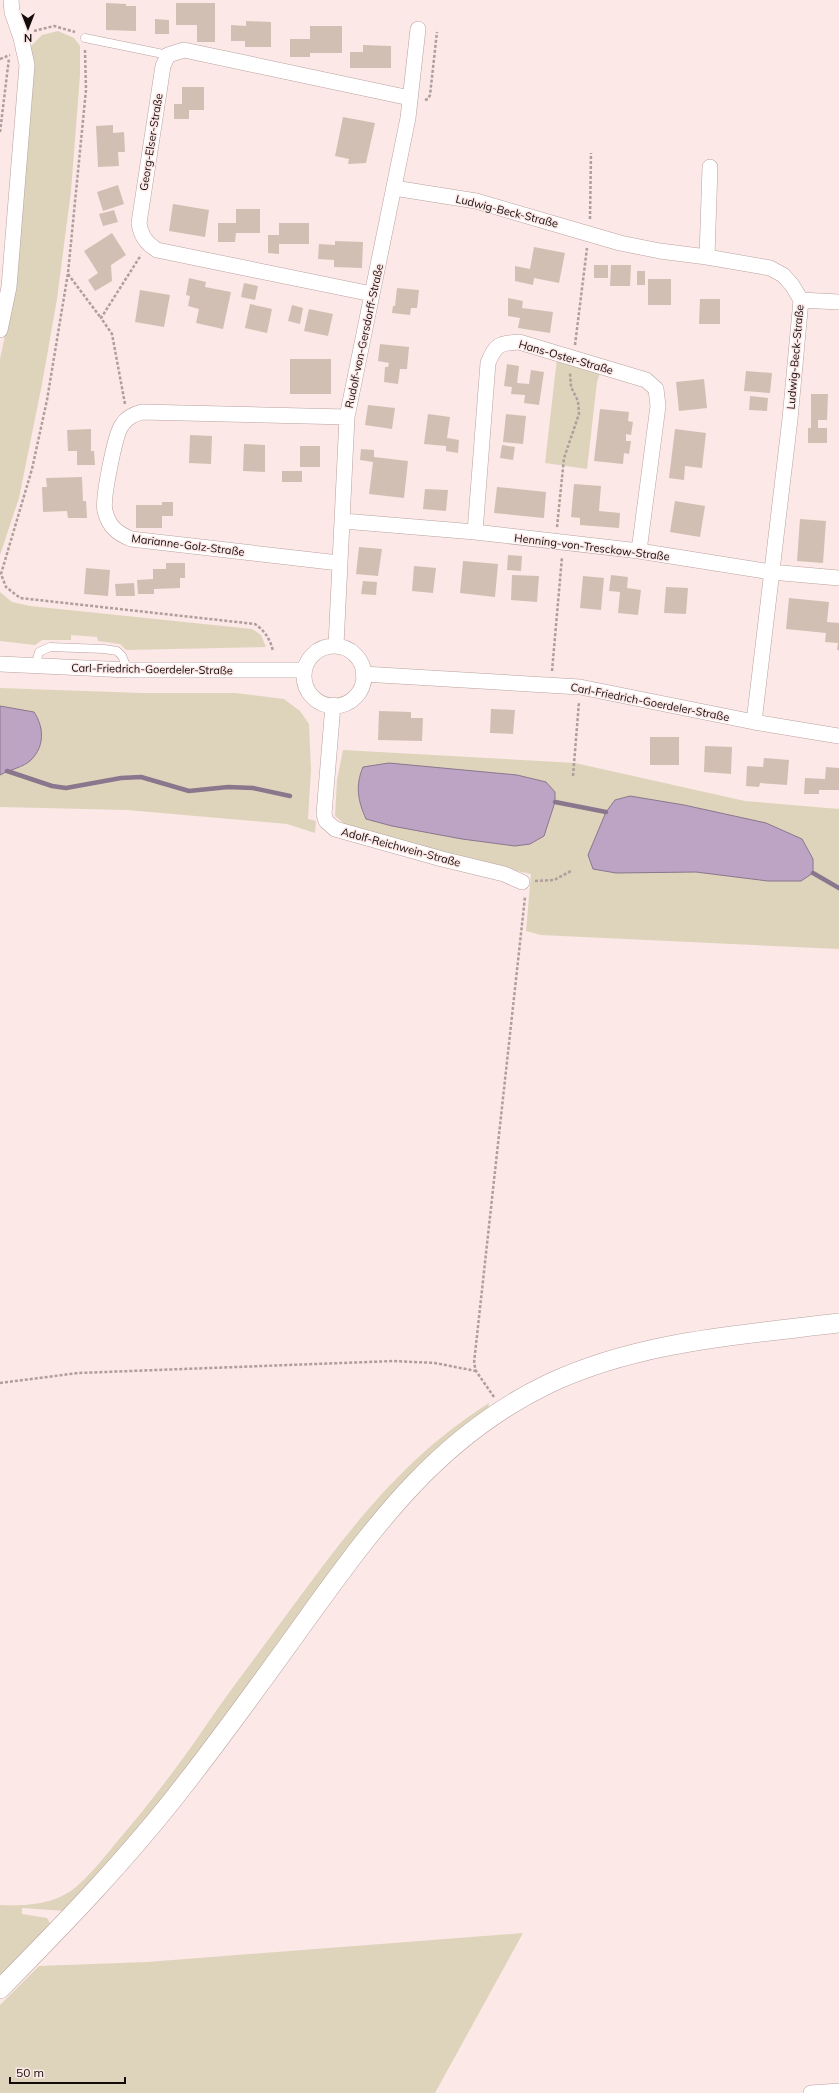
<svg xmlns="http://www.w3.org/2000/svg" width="839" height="2093" font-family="Mulish,sans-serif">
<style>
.green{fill:#ded4bb}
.water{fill:#bda4c5;stroke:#8a768d}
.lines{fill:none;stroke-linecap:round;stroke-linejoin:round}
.stream{stroke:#8a768d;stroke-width:4.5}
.building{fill:#d2bfb3}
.service-casing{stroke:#b9a2a0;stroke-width:9}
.minor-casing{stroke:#b9a2a0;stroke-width:16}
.tertiary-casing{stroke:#b9a2a0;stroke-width:20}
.path{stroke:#ae9e9c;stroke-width:2.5;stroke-dasharray:3 2;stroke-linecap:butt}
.service{stroke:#fff;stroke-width:8}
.minor{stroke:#fff;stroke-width:15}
.tertiary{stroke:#fff;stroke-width:19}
.labels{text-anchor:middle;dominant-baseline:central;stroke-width:3;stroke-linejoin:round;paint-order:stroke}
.street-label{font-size:11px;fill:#130c0b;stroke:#fce8e6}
</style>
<rect width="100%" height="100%" fill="#fce8e6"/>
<path class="green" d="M 58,31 L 74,38 L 80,46 L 80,75 L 71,191 L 57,299 L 42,384 L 19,498 L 0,555 L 0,359 L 8,321 L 30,47 L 42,35 Z
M 557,358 L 601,370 L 597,382 L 587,469 L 545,463 Z
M 0,592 L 12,602 L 30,606 L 252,629 L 261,635 L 266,647 L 126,650 L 120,644 L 98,641 L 97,637 L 71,635 L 71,640 L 42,640 L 35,645 L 0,641 Z
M 0,688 L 142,693 L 235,693 L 284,699 L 300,711 L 309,724 L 311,770 L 308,819 L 316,821 L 315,833 L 287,824 L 127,810 L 0,807 Z
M 343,750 L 575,763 L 745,801 L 839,809 L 839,949 L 541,935 L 526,931 L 531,874 L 445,855 L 347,826 L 335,816 L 337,780 Z
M 489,1403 L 488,1410 L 443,1447 L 203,1750 L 67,1911 L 22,1908 L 22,1914 L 47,1918 L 52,1927 L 0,1979 L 0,1905 C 26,1906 54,1905 76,1887 C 90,1875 103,1859 115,1844 C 147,1807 177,1768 205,1727 C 232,1687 262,1649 290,1610 C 350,1529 402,1458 489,1403 Z
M 523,1933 L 435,2093 L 0,2093 L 0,2005 L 39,1966 L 147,1962 Z"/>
<path class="water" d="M 0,706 L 34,712 C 44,727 45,746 31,760 C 24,767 9,770 0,775 Z
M 389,763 L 517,775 L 546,782 L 555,792 L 555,802 L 544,836 L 530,844 L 515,846 L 462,839 L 392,826 L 366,819 C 358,801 355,786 363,767 Z
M 630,796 L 684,805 L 766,823 L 802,839 L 813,859 L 813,873 L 801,881 L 768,881 L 696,872 L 616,873 L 593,869 L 588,855 L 606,812 L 615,800 Z"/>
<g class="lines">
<path class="stream" d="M 7,771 L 52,786 L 66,788 L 121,778 L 141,777 L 189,791 L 228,787 L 253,788 L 290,796
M 555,802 L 606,812
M 813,873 L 839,888"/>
</g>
<path class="building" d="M 106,3 L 126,4 L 126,6 L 136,6 L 136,31 L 106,30 Z
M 176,3 L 215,3 L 215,42 L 197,42 L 197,25 L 176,25 Z
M 155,19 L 169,20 L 169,34 L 155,34 Z
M 246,21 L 271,22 L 271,47 L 245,47 L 245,41 L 231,41 L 231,25 L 246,26 Z
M 310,26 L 342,26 L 342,53 L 310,53 L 310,57 L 290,57 L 290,39 L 310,39 Z
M 363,45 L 391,46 L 391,68 L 350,68 L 350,52 L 363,52 Z
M 182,87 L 204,87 L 204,110 L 189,110 L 189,119 L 174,119 L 174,104 L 182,104 Z
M 343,117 L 375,123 L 366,163 L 348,164 L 349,159 L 335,156 Z
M 113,125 L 113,133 L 124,132 L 125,152 L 118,152 L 119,166 L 98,167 L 96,126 Z
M 118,185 L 124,204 L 103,211 L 97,192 Z
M 173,204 L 209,210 L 205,237 L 169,231 Z
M 236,209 L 260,209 L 260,233 L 236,233 L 235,242 L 218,242 L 218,223 L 236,223 Z
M 114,210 L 118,222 L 103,226 L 99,214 Z
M 279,223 L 309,223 L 309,244 L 279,244 L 279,254 L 268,253 L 268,235 L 279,235 Z
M 112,233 L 126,255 L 111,265 L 112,281 L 95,291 L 88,280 L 98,273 L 84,251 Z
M 335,241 L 363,242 L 362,268 L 334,267 L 334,260 L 318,259 L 319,244 L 335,245 Z
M 534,247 L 565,253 L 559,283 L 534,278 L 533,285 L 515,281 L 515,266 L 530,269 Z
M 594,265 L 608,265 L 608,278 L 594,278 Z
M 611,265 L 631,265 L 630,286 L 610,286 Z
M 637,271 L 645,271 L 645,285 L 637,285 Z
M 189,278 L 206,282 L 205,287 L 231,292 L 223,329 L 196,323 L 199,309 L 188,306 L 190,296 L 186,295 Z
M 648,279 L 671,279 L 671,305 L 648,305 Z
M 244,283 L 258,286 L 255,300 L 241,297 Z
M 397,288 L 419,290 L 417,308 L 411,308 L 410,315 L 392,313 L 393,306 L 395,306 Z
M 140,290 L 170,295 L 164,327 L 135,322 Z
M 508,298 L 523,301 L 522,308 L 553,312 L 550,333 L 518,328 L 520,318 L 508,316 Z
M 700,299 L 720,299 L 720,324 L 699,324 Z
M 250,304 L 272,309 L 267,333 L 245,328 Z
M 292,305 L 303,308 L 300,324 L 288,321 Z
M 309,309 L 333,314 L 328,336 L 304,331 Z
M 380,344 L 409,347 L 407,369 L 400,369 L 398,384 L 384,382 L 385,367 L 388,367 L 389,363 L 378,361 Z
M 290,359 L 331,359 L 331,394 L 290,394 Z
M 507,364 L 519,366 L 517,383 L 529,384 L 531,370 L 544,372 L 539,405 L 524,403 L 525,395 L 511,394 L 512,387 L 504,386 Z
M 746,371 L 772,373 L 770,393 L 744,391 Z
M 704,379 L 707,408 L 679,411 L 676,382 Z
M 811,394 L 828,394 L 827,420 L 818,420 L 818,428 L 827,428 L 827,443 L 808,443 L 808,428 L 811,428 Z
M 750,396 L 768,398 L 767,411 L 749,410 Z
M 368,405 L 395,408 L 392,429 L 365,425 Z
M 600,409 L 629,412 L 628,421 L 633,422 L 631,435 L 626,434 L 626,441 L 631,441 L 629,454 L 624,453 L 623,464 L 594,461 Z
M 428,414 L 450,417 L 447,438 L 459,440 L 458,453 L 446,451 L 446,446 L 424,444 Z
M 506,414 L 526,416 L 523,444 L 503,442 Z
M 91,429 L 91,451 L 94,451 L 95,465 L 77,465 L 77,451 L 68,451 L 67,430 Z
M 675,429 L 706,433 L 702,468 L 685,466 L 684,480 L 669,478 Z
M 190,435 L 212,436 L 211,464 L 189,463 Z
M 244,444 L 265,445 L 265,472 L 243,471 Z
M 502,445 L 515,447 L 513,460 L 500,458 Z
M 300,446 L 320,446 L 320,467 L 300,467 Z
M 361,449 L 374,450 L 374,457 L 408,461 L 404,498 L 369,494 L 373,462 L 360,460 Z
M 282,471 L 302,471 L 302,482 L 282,482 Z
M 82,477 L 83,501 L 86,501 L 87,518 L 68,518 L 67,511 L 43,512 L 42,487 L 47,487 L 46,478 Z
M 574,484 L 601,486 L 599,511 L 620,513 L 619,528 L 580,525 L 580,518 L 571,517 Z
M 497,487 L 546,492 L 544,518 L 494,513 Z
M 425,489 L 448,490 L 446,511 L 423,509 Z
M 675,501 L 705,506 L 700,537 L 670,532 Z
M 162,502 L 173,502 L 173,516 L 162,516 L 162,528 L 136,528 L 136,505 L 162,505 Z
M 800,519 L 826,521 L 823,563 L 797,561 Z
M 359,547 L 382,549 L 378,576 L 356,574 Z
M 508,555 L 522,556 L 521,571 L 507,570 Z
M 463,561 L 498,564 L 495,597 L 460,593 Z
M 166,563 L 185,563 L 185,578 L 180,578 L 180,588 L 154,589 L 154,594 L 138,594 L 137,580 L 153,579 L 153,569 L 166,569 Z
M 414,566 L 436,568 L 433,593 L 412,591 Z
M 86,568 L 110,570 L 108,596 L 84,594 Z
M 512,575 L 539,576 L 537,602 L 511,600 Z
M 611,575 L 628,577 L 627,588 L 641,590 L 638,615 L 618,613 L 620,592 L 609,591 Z
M 583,576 L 604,578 L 601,610 L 580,608 Z
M 363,581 L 377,582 L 376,595 L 361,594 Z
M 134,583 L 135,596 L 116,596 L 115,584 Z
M 666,587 L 688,588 L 686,614 L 664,613 Z
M 789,598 L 829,602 L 827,622 L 839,623 L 839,650 L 837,650 L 838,643 L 825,642 L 826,633 L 786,629 Z
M 491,709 L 515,710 L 513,734 L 490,733 Z
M 379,711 L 411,712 L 411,718 L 423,718 L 422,741 L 378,740 Z
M 650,737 L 679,737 L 679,765 L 650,765 Z
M 705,746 L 732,747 L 731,774 L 704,772 Z
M 764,758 L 789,760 L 787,785 L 760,783 L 759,787 L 746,786 L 747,766 L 763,767 Z
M 826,767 L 839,768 L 839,790 L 819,790 L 819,794 L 804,794 L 805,778 L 825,779 Z"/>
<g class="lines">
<defs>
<path id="service" d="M 85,38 L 168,55
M 35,666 L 39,652 L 50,647 L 104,649 L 117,651 L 122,656 L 128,670"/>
<path id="minor" d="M 394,188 L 476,201 L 620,243 L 660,251 L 707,257 L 770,268 L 783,275 L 792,285 L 801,300 L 790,419 L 754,722
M 707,257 L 710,167
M 372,294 L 157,250 C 146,243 141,236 139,223 L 163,66 L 168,55 L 184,50 L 410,98
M 801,300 L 839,302
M 0,330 L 9,287 L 27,65 L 21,38 L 12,12 L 11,0
M 343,521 L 475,532 L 639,551 L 771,572 L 839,578
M 475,532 L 488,363 C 495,345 499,343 519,342 L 646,380 L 656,389 L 658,406 L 639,551
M 339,563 L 131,539 C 117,533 109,527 105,511 C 102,500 115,434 122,425 C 127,417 134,414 142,412 L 347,417
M 336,646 L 347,417 L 408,118 L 418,29
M304 676a30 30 0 1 1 60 0a30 30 0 1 1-60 0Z
M 0,664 L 128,670 L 304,670
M 363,674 L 580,687 L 754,722 L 839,736
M 333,705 L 324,814 L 326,821 L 335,829 L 442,859 L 504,874 L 522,882
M 811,2093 L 839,2091"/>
<path id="tertiary" d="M 0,1989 C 65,1923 129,1857 185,1784 C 228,1729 268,1673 309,1616 C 377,1522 440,1436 548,1384 C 639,1341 741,1335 839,1323"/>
</defs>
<use href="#service" class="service-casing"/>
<use href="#minor" class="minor-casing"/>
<use href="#tertiary" class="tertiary-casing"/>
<path class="path" d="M 34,31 L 54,26 L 75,32
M 85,50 L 86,90 L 68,273 L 47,400 L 32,469 L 1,574 L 6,587 L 20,598 L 255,624 C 265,631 270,639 273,651
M 0,59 L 10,55
M 425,100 L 428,99 L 430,95 L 437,32
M 0,132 L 9,58
M 590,219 L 591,153
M 68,274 L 101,318
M 575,345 L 587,248
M 125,404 L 112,334 L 101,318 L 141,255
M 557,527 L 564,458 L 579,414 L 578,401 L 571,387 L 570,373
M 552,671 L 562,557
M 573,776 L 579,702
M 535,881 L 554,880 L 571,871
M 0,1383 L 78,1373 L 394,1361 L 435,1363 L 476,1371
M 494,1397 L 476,1371 L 474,1363 L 525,897"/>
<use href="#service" class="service"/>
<use href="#minor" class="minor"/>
<use href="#tertiary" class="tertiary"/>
</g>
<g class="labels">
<g class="street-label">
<text transform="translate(151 142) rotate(-81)">Georg-Elser-Straße</text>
<text transform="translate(507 211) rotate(14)">Ludwig-Beck-Straße</text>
<text transform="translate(364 336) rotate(-78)">Rudolf-von-Gersdorff-Straße</text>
<text transform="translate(566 357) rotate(16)">Hans-Oster-Straße</text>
<text transform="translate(795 357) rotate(-85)">Ludwig-Beck-Straße</text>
<text transform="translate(188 545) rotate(7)">Marianne-Golz-Straße</text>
<text transform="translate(592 547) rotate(7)">Henning-von-Tresckow-Straße</text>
<text transform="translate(152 669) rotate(1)">Carl-Friedrich-Goerdeler-Straße</text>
<text transform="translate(650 702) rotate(11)">Carl-Friedrich-Goerdeler-Straße</text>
<text transform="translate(401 847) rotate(15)">Adolf-Reichwein-Straße</text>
</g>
</g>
<g transform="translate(28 28) rotate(180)" stroke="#fce8e6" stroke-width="3" paint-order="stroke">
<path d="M0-3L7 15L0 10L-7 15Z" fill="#130c0b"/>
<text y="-6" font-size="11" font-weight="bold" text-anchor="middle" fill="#130c0b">N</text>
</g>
<path d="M10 2077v6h115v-6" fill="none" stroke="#130c0b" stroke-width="2"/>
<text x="16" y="2077" font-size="12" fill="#130c0b" stroke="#fce8e6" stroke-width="3" paint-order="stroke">50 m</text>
</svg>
